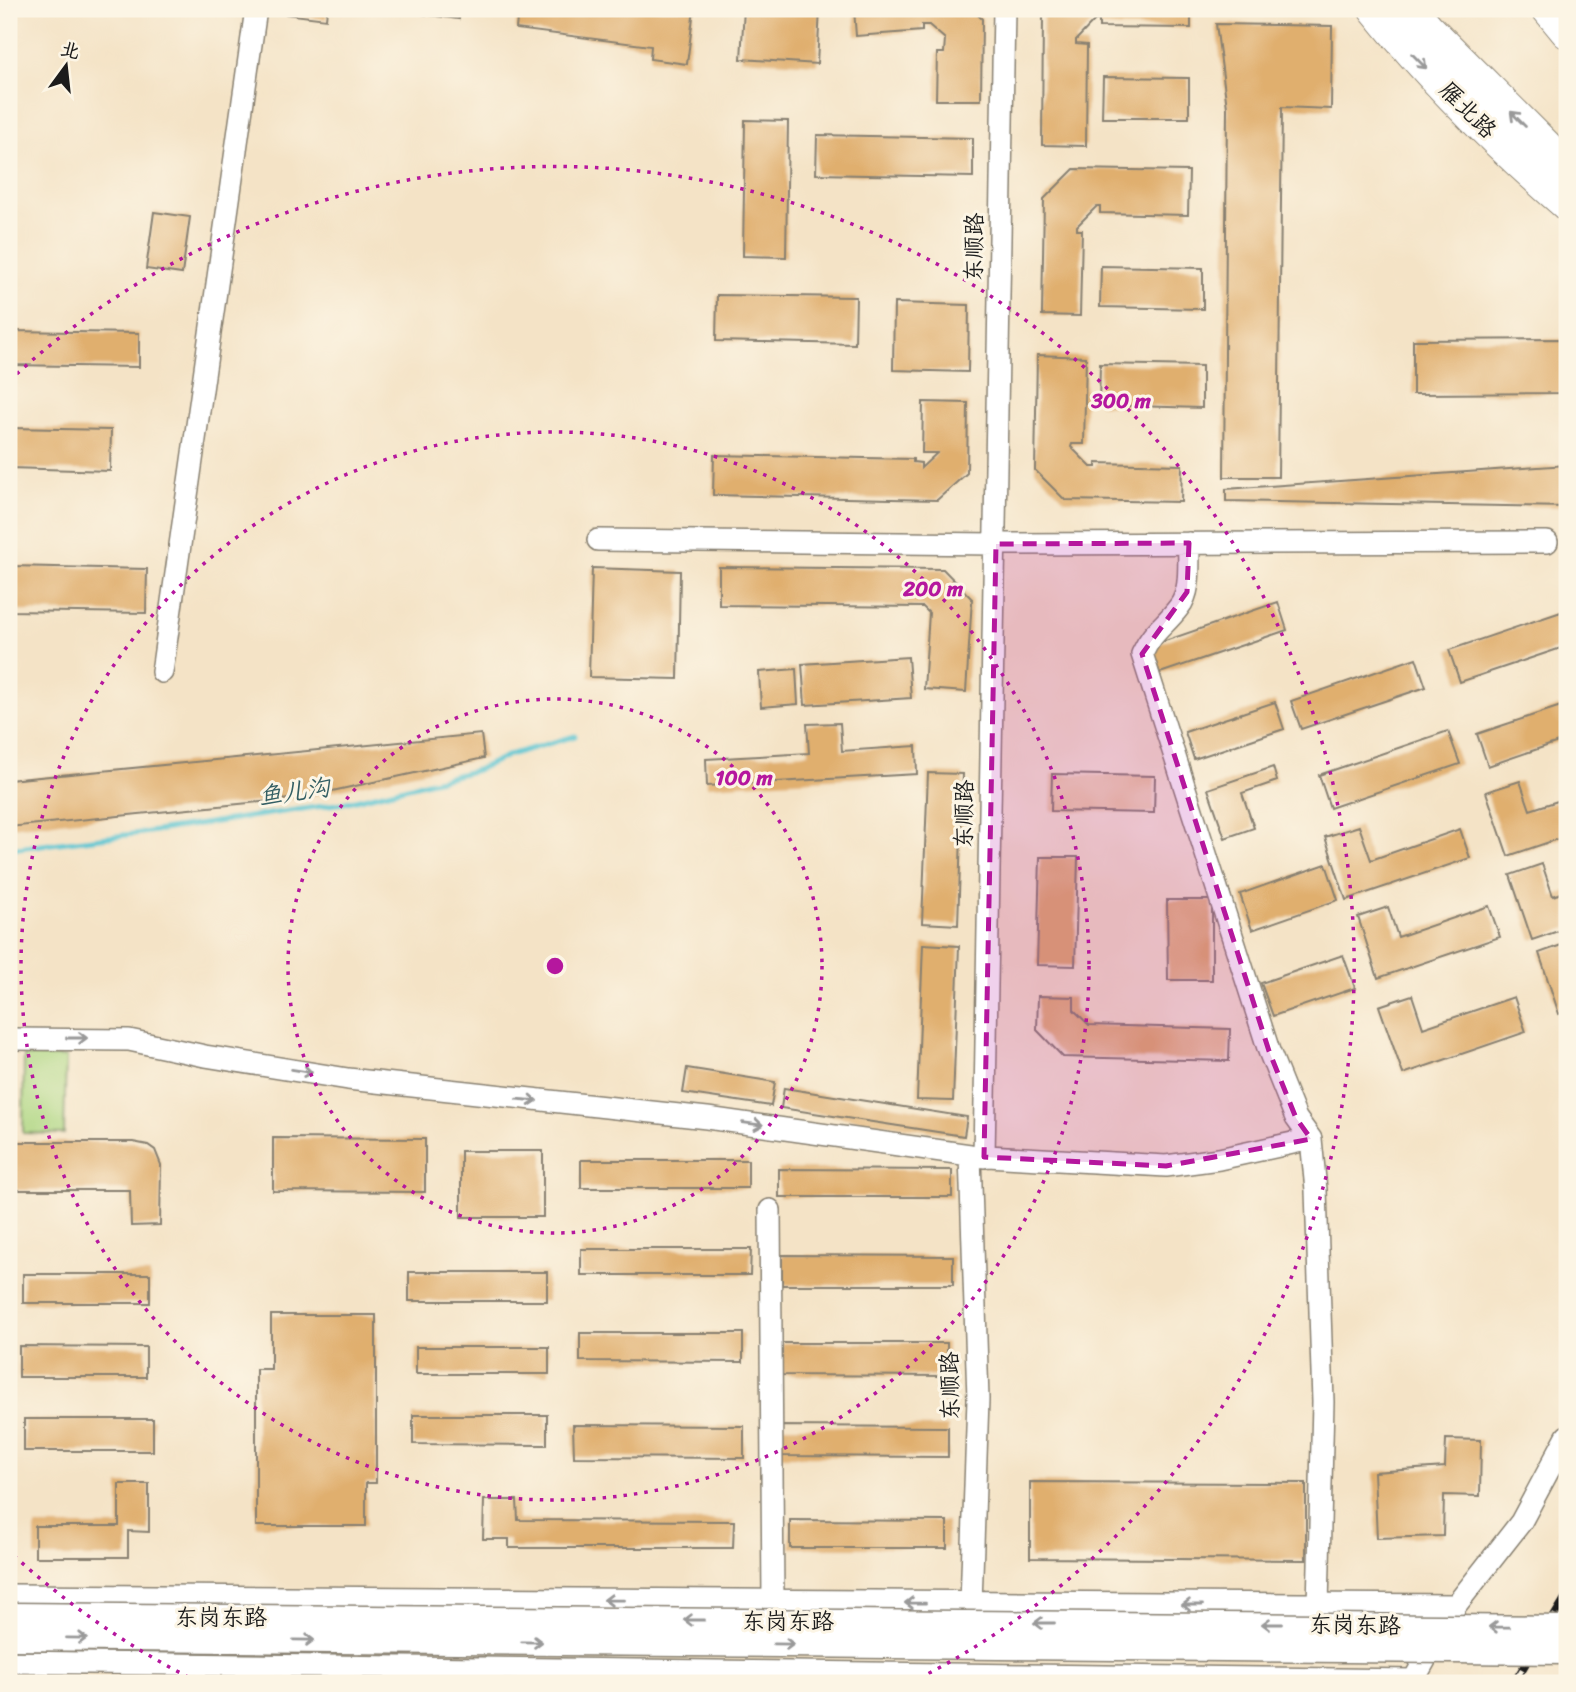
<svg xmlns="http://www.w3.org/2000/svg" width="1576" height="1692" font-family="Sriracha,'LXGW WenKai TC',sans-serif">
<style>
.green{fill:#add681;stroke:#64794e;stroke-width:2}
.lines{fill:none;stroke-linecap:round;stroke-linejoin:round}
.stream{stroke:#58c4d1;stroke-width:5}
.building{fill:#e0af6e}
.minor-casing{stroke:#888071;stroke-width:24}
.highway-casing{stroke:#888071;stroke-width:34}
.minor{stroke:#fff;stroke-width:21}
.highway{stroke:#fff;stroke-width:32}
.rail-casing{stroke:#1c1c1c;stroke-width:8}
.rail{stroke:#fcf5e5;stroke-width:5;stroke-dasharray:16;stroke-linecap:butt}
.major-bridge-casing{stroke:#888071;stroke-width:29;stroke-linecap:butt}
.major-bridge{stroke:#fff;stroke-width:26}
.oneway{stroke:#999}
.marked{fill:#b5179e;fill-opacity:0.2;stroke:#b5179e;stroke-width:5;stroke-dasharray:14 9;stroke-linejoin:round}
.ring{fill:none;stroke:#b5179e;stroke-width:3.5;stroke-dasharray:3.5 7}
.labels{text-anchor:middle;dominant-baseline:central;stroke-width:6;stroke-linejoin:round;paint-order:stroke}
.street-label{font-size:23px;fill:#1c1c1c;stroke:#fcf5e5}
.water-label{font-size:24px;font-style:italic;fill:#345f64;stroke:#fcf5e5}
.centre{fill:#b5179e;stroke:#fcf5e5;stroke-width:3.5}
.ring-label{font-size:21px;text-anchor:middle;font-weight:bold;fill:#b5179e;stroke:#fcf5e5;stroke-width:6;stroke-linejoin:round;paint-order:stroke}
</style>
<rect width="100%" height="100%" fill="#fcf5e5"/>
<filter id="ink" filterUnits="userSpaceOnUse"><feTurbulence type="fractalNoise" baseFrequency=".0143" numOctaves="2"/><feDisplacementMap in="SourceGraphic" scale="14" xChannelSelector="R" yChannelSelector="G"/><feConvolveMatrix kernelMatrix="1 2 1 2 8 2 1 2 1" color-interpolation-filters="sRGB"/></filter>
<filter id="wash" filterUnits="userSpaceOnUse"><feTurbulence type="fractalNoise" baseFrequency=".00686" numOctaves="4" result="noise"/><feDisplacementMap in="SourceGraphic" scale="28" xChannelSelector="R" yChannelSelector="G"/><feGaussianBlur stdDeviation="1.57" result="paint"/><feColorMatrix in="noise" values="0 0 0 0 0 0 0 0 0 0 0 0 0 0 0 0 0 1.4 0 .05"/><feComposite in="paint" operator="in"/></filter>
<g filter="url(#wash)">
<rect width="100%" height="100%" fill="#f4e3c6"/>
<path class="green" d="M 24,1055 L 66,1057 L 64,1134 L 23,1133 Z"/>
<g class="lines">
<path class="stream" d="M 9,849 L 142,833 L 343,803 L 477,770 L 509,755 L 575,736"/>
</g>
<g id="blocks">
<path class="building" d="M 286,9 L 327,9 L 326,19 L 285,14 Z
M 386,9 L 460,9 L 459,19 Z
M 518,9 L 694,9 L 687,64 L 650,59 L 651,46 L 516,29 Z
M 744,9 L 820,9 L 817,64 L 741,59 Z
M 854,9 L 972,9 L 982,19 L 981,100 L 936,100 L 937,53 L 944,53 L 945,39 L 929,25 L 922,25 L 922,31 L 856,36 Z
M 1048,9 L 1191,9 L 1191,28 L 1099,27 L 1099,20 L 1095,20 L 1076,40 L 1076,44 L 1087,45 L 1086,146 L 1042,145 L 1043,14 Z
M 1216,24 L 1332,26 L 1331,109 L 1282,107 L 1278,477 L 1224,477 L 1227,107 Z
M 1103,77 L 1189,78 L 1189,118 L 1102,118 Z
M 745,120 L 788,121 L 786,257 L 743,256 Z
M 817,135 L 973,138 L 973,177 L 816,174 Z
M 1074,169 L 1189,171 L 1188,215 L 1100,213 L 1100,206 L 1097,206 L 1077,226 L 1077,230 L 1082,230 L 1080,316 L 1042,315 L 1044,199 Z
M 154,212 L 190,217 L 182,274 L 146,269 Z
M 1101,266 L 1203,268 L 1203,309 L 1100,307 Z
M 717,295 L 856,297 L 855,344 L 716,341 Z
M 894,303 L 969,305 L 968,372 L 893,370 Z
M 9,331 L 139,333 L 139,367 L 9,365 Z
M 1567,339 L 1567,393 L 1413,394 L 1413,340 Z
M 1037,355 L 1086,357 L 1084,444 L 1072,444 L 1071,447 L 1091,467 L 1096,467 L 1096,463 L 1182,465 L 1181,502 L 1065,500 L 1035,470 Z
M 1100,364 L 1202,366 L 1202,408 L 1099,405 Z
M 923,402 L 968,403 L 967,473 L 937,500 L 713,495 L 714,455 L 913,459 L 913,462 L 921,463 L 921,468 L 937,453 L 922,453 Z
M 9,428 L 111,430 L 110,471 L 9,468 Z
M 1567,465 L 1567,507 L 1226,501 L 1226,489 Z
M 9,566 L 147,569 L 146,613 L 9,611 Z
M 719,567 L 943,569 L 972,599 L 966,692 L 924,689 L 929,613 L 923,607 L 719,605 Z
M 592,568 L 680,571 L 678,679 L 589,677 Z
M 1278,602 L 1287,630 L 1160,673 L 1150,646 Z
M 1567,610 L 1567,646 L 1460,682 L 1449,650 Z
M 908,657 L 911,698 L 805,705 L 802,664 Z
M 1416,658 L 1426,687 L 1301,729 L 1291,701 Z
M 796,669 L 798,704 L 761,707 L 759,672 Z
M 1275,702 L 1284,729 L 1194,759 L 1185,732 Z
M 1567,704 L 1567,739 L 1488,766 L 1477,734 Z
M 840,723 L 842,751 L 916,746 L 917,774 L 707,786 L 706,759 L 809,753 L 807,724 Z
M 1448,731 L 1460,764 L 1330,808 L 1319,775 Z
M 481,734 L 484,758 L 300,798 L 9,827 L 9,780 Z
M 1273,767 L 1277,781 L 1242,793 L 1254,828 L 1225,838 L 1208,789 Z
M 928,773 L 963,774 L 958,925 L 922,923 Z
M 1052,774 L 1155,776 L 1154,813 L 1051,811 Z
M 1520,781 L 1530,810 L 1567,798 L 1567,836 L 1508,856 L 1486,792 Z
M 1359,826 L 1371,860 L 1460,829 L 1470,858 L 1346,900 L 1325,837 Z
M 1040,857 L 1078,857 L 1075,966 L 1037,965 Z
M 1326,864 L 1338,900 L 1252,930 L 1240,894 Z
M 1542,864 L 1553,896 L 1567,891 L 1567,928 L 1532,940 L 1510,875 Z
M 1167,900 L 1212,900 L 1212,980 L 1168,980 Z
M 1489,906 L 1500,937 L 1378,978 L 1358,917 L 1388,907 L 1398,937 Z
M 1567,943 L 1567,1011 L 1559,1014 L 1539,953 Z
M 923,944 L 959,946 L 953,1101 L 917,1100 Z
M 1343,955 L 1355,988 L 1273,1016 L 1261,983 Z
M 1412,995 L 1423,1028 L 1514,997 L 1526,1032 L 1403,1074 L 1379,1006 Z
M 1038,996 L 1074,997 L 1074,1010 L 1089,1025 L 1230,1029 L 1229,1061 L 1063,1057 L 1037,1030 Z
M 687,1068 L 775,1082 L 771,1106 L 683,1093 Z
M 784,1088 L 967,1117 L 964,1136 L 781,1108 Z
M 273,1138 L 425,1139 L 425,1192 L 273,1191 Z
M 9,1142 L 133,1142 L 148,1145 L 155,1150 L 161,1165 L 160,1225 L 131,1226 L 130,1190 L 9,1190 Z
M 461,1151 L 543,1151 L 543,1217 L 461,1217 Z
M 581,1160 L 748,1160 L 748,1188 L 581,1188 Z
M 779,1169 L 952,1170 L 952,1197 L 779,1197 Z
M 581,1249 L 751,1249 L 750,1275 L 581,1275 Z
M 782,1255 L 953,1256 L 953,1285 L 782,1285 Z
M 409,1272 L 547,1272 L 547,1301 L 409,1301 Z
M 23,1274 L 150,1274 L 150,1303 L 23,1303 Z
M 271,1315 L 376,1315 L 376,1483 L 366,1483 L 366,1526 L 256,1526 L 256,1369 L 271,1369 Z
M 580,1333 L 743,1333 L 743,1362 L 580,1361 Z
M 782,1343 L 947,1343 L 947,1376 L 782,1375 Z
M 19,1346 L 146,1347 L 146,1377 L 19,1377 Z
M 416,1347 L 549,1347 L 549,1374 L 416,1374 Z
M 413,1415 L 547,1415 L 547,1445 L 413,1444 Z
M 24,1419 L 153,1419 L 153,1451 L 24,1451 Z
M 573,1425 L 744,1426 L 744,1458 L 574,1457 Z
M 775,1426 L 948,1427 L 948,1457 L 775,1456 Z
M 1446,1439 L 1481,1440 L 1480,1496 L 1444,1495 L 1443,1536 L 1377,1538 L 1374,1472 L 1445,1467 Z
M 1030,1482 L 1306,1483 L 1306,1560 L 1030,1558 Z
M 119,1484 L 149,1484 L 149,1532 L 128,1531 L 128,1557 L 35,1557 L 35,1526 L 119,1526 Z
M 484,1500 L 517,1500 L 518,1520 L 734,1521 L 733,1548 L 509,1548 L 509,1539 L 483,1539 Z
M 790,1520 L 947,1521 L 947,1548 L 790,1548 Z"/>
</g>
</g>
<g filter="url(#ink)">
<use href="#blocks" fill-opacity="0" stroke="#888071" stroke-width="2"/>
<g class="lines">
<defs>
<path id="minor" d="M 598,540 L 996,544 L 1547,542
M 1189,543 C 1188,563 1192,591 1179,607 C 1164,627 1153,630 1142,654 L 1269,1051 L 1296,1118 L 1311,1139 L 1316,1190 L 1323,1402 L 1318,1606
M 162,672 L 256,9
M 9,1039 L 129,1040 L 205,1056 L 348,1079 L 707,1118 L 970,1155
M 984,1157 L 1004,9
M 770,1210 L 773,1601
M 9,1595 L 1456,1605
M 971,1603 L 978,1399 L 970,1155 L 1166,1166 L 1219,1159 L 1311,1139
M 9,1662 L 1413,1680
M 1412,1683 L 1456,1605 L 1521,1522 L 1567,1436"/>
<path id="highway" d="M 1375,9 C 1431,79 1499,146 1567,205
M 1412,9 L 1427,27 L 1567,167
M 1548,9 L 1567,32"/>
</defs>
<use href="#minor" class="minor-casing"/>
<use href="#highway" class="highway-casing"/>
<use href="#minor" class="minor"/>
<use href="#highway" class="highway"/>
<defs>
<path id="rail" d="M 1514,1683 L 1567,1595"/>
</defs>
<use href="#rail" class="rail-casing"/>
<use href="#rail" class="rail"/>
<defs>
<path id="major-bridge" d="M 9,1616 L 1567,1629
M 9,1637 L 1567,1651"/>
</defs>
<use href="#major-bridge" class="major-bridge-casing"/>
<use href="#major-bridge" class="major-bridge"/>
</g>
<defs><path id="oneway-shaft" d="M-6 0H5M1.5-3L5.5 0L1.5 3" fill="none" stroke-width="1.6" stroke-linecap="round" stroke-linejoin="round" transform="scale(1.75)"/></defs>
<g class="oneway">
<use href="#oneway-shaft" transform="translate(1419 61) rotate(45)"/>
<use href="#oneway-shaft" transform="translate(1518 119) rotate(-135)"/>
<use href="#oneway-shaft" transform="translate(77 1038)"/>
<use href="#oneway-shaft" transform="translate(302 1071) rotate(9)"/>
<use href="#oneway-shaft" transform="translate(527 1100) rotate(5)"/>
<use href="#oneway-shaft" transform="translate(753 1124) rotate(8)"/>
<use href="#oneway-shaft" transform="translate(614 1600) rotate(-179)"/>
<use href="#oneway-shaft" transform="translate(915 1603) rotate(-179)"/>
<use href="#oneway-shaft" transform="translate(1192 1605) rotate(-180)"/>
<use href="#oneway-shaft" transform="translate(694 1620) rotate(-180)"/>
<use href="#oneway-shaft" transform="translate(1044 1623) rotate(-180)"/>
<use href="#oneway-shaft" transform="translate(1272 1624) rotate(-180)"/>
<use href="#oneway-shaft" transform="translate(1499 1627) rotate(-179)"/>
<use href="#oneway-shaft" transform="translate(77 1638) rotate(1)"/>
<use href="#oneway-shaft" transform="translate(304 1640) rotate(1)"/>
<use href="#oneway-shaft" transform="translate(532 1642) rotate(1)"/>
<use href="#oneway-shaft" transform="translate(784 1644) rotate(1)"/>
</g>
</g>
<path class="marked" d="M 1189,543 L 1187,592 L 1142,654 L 1269,1051 L 1296,1118 L 1311,1139 L 1166,1166 L 984,1157 L 996,544 Z"/>
<g class="ring">
<circle cx="555" cy="966" r="267"/>
<circle cx="555" cy="966" r="534"/>
<path d="M198 1682A800 800 0 0 1 9 1551M9 381A800 800 0 1 1 912 1682"/>
</g>
<g class="labels">
<g class="street-label">
<text transform="translate(1468 110) rotate(45)">雁北路</text>
<text transform="translate(974 247) rotate(-89)">东顺路</text>
<text transform="translate(964 814) rotate(-89)">东顺路</text>
<text transform="translate(950 1386) rotate(-91)">东顺路</text>
<text x="221" y="1617">东岗东路</text>
<text x="788" y="1621">东岗东路</text>
<text transform="translate(1355 1625) rotate(1)">东岗东路</text>
</g>
<g class="water-label">
<text transform="translate(294 792) rotate(-8)">鱼儿沟</text>
</g>
</g>
<circle cx="555" cy="966" r="10" class="centre"/>
<g class="ring-label">
<text x="1121" y="408">300 m</text>
<text x="933" y="596">200 m</text>
<text x="744" y="785">100 m</text>
</g>
<rect width="1576" height="1692" fill="none" stroke="#fcf5e5" stroke-width="35"/>
<g transform="translate(66 66) rotate(15)" stroke="#fcf5e5" stroke-width="5" paint-order="stroke">
<path d="M0-5L12 26L0 18L-12 26Z" fill="#1c1c1c"/>
<text y="-10" font-size="19" font-weight="bold" text-anchor="middle" fill="#1c1c1c">北</text>
</g>
</svg>
